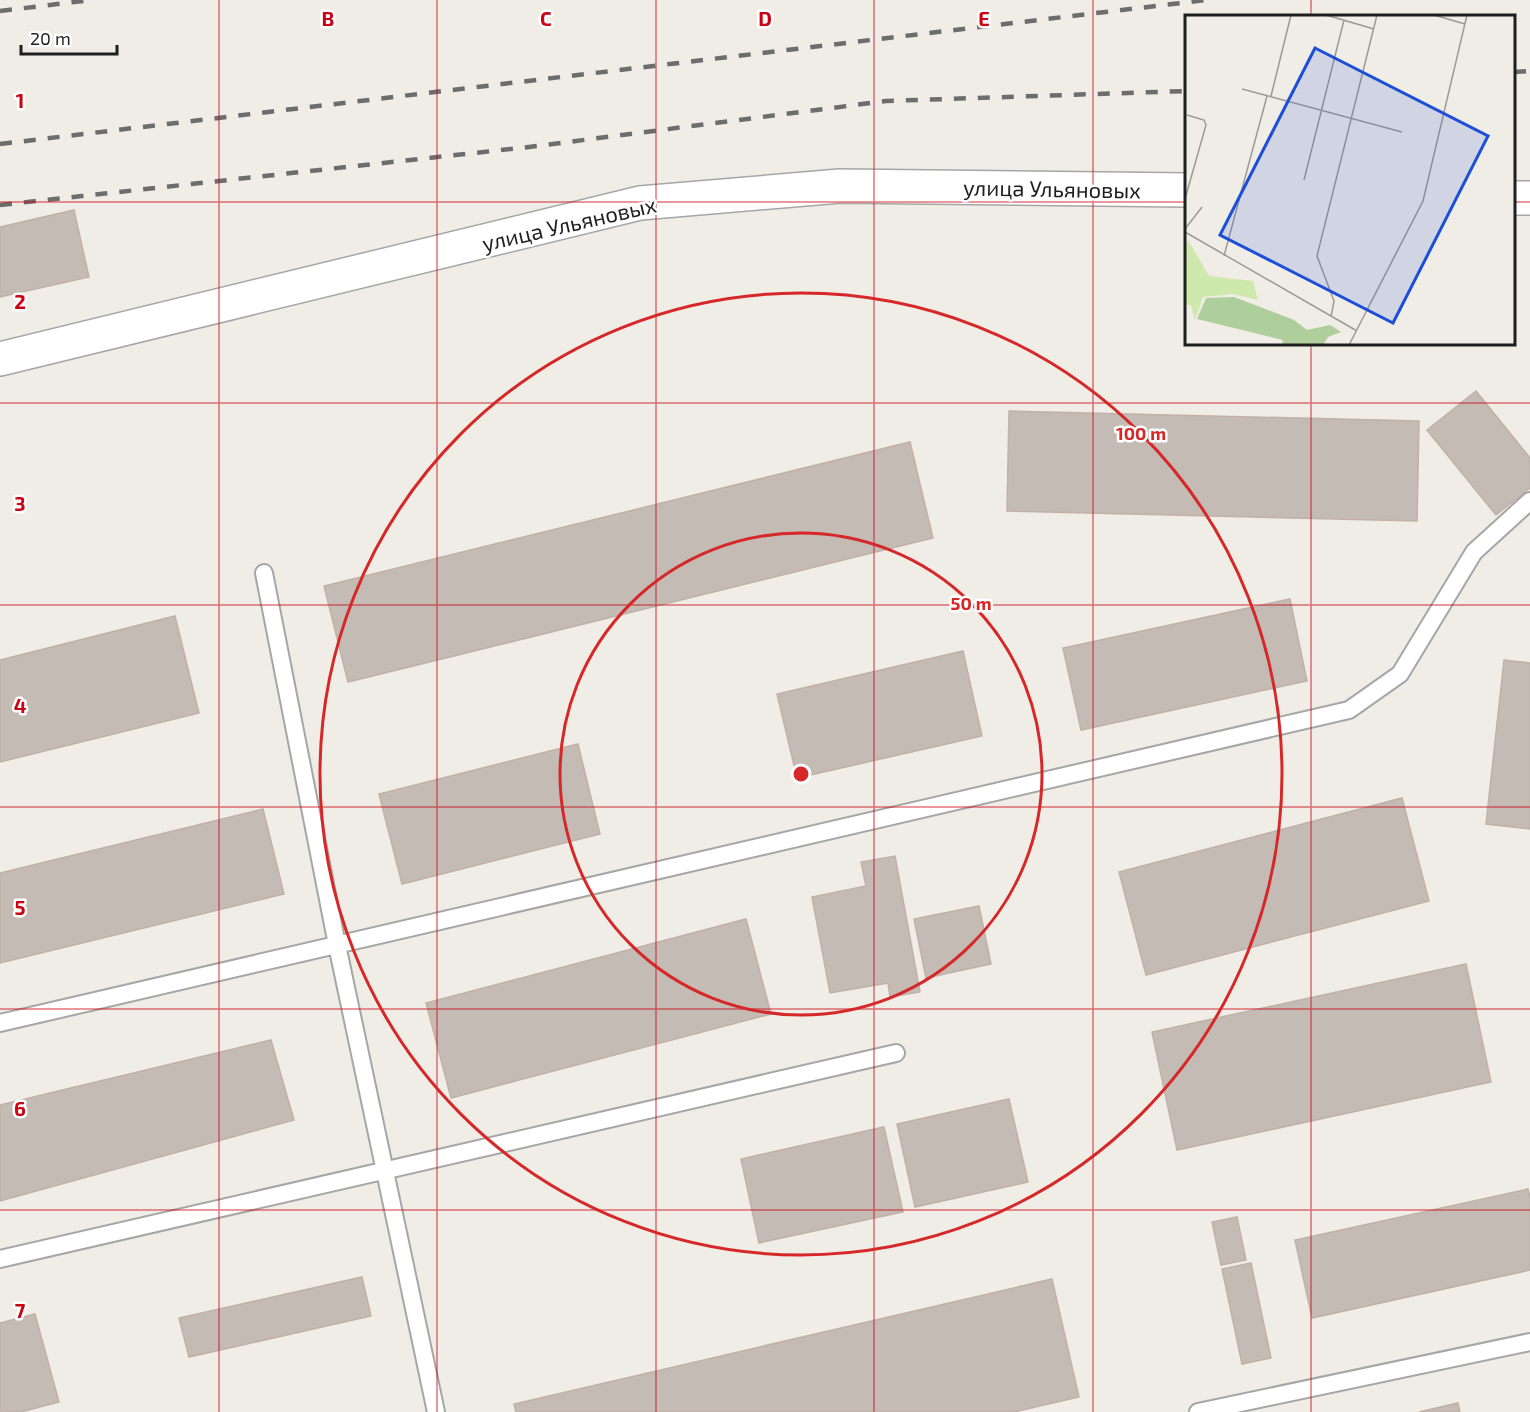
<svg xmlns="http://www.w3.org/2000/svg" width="1530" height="1412" font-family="'Exo 2',sans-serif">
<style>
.building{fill:#c4bbb5;stroke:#c1b1a8;stroke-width:1.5}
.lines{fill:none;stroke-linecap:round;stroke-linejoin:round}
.service-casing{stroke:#a6a6a6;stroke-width:20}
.tertiary-casing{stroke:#a6a6a6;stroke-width:36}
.service{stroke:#fff;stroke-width:16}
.tertiary{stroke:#fff;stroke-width:33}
.rail{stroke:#6d6d6d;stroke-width:4.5;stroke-dasharray:12 12;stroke-linecap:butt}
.grid{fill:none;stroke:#cb0312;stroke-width:1.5;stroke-opacity:0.55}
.ring{fill:none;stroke:#d62828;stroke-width:3}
.labels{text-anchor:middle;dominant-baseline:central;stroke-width:5;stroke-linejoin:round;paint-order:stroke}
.street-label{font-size:22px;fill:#1f1f1f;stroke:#fff}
.inset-road{fill:none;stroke:#9c9a96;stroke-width:1.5}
.view{fill:#1d4ed8;fill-opacity:0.15;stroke:#1d4ed8;stroke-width:3}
.inset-edge{fill:none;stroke:#1f1f1f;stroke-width:3}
.grid-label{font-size:20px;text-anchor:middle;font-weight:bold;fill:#cb0312;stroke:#fff;stroke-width:5;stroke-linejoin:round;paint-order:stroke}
.centre{fill:#d62828;stroke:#fff;stroke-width:3}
.ring-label{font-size:18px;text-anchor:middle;font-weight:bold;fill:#d62828;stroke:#fff;stroke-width:5;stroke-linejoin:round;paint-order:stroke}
</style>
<rect width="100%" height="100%" fill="#f0ece6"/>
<path class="building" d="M 74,210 L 89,277 L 0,297 L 0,227 Z
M 1476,391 L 1530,458 L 1530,488 L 1496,515 L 1427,430 Z
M 1009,411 L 1419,421 L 1417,521 L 1007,511 Z
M 910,442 L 933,538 L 348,682 L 324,586 Z
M 1290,599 L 1307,681 L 1081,730 L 1063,648 Z
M 175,616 L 199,713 L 0,762 L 0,660 Z
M 963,651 L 982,736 L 797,778 L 777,694 Z
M 1504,660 L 1530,663 L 1530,829 L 1486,824 Z
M 578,744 L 600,834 L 402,884 L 379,794 Z
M 1402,798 L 1429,901 L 1146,975 L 1119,872 Z
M 263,809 L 284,894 L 0,963 L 0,873 Z
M 895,856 L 920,992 L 890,997 L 888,983 L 830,993 L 812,897 L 866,886 L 861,862 Z
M 979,906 L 991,964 L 926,978 L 914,919 Z
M 746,919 L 771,1014 L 451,1098 L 426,1003 Z
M 1466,964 L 1491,1082 L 1177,1150 L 1152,1032 Z
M 271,1040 L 294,1120 L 0,1201 L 0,1105 Z
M 1009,1099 L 1028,1182 L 915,1207 L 897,1124 Z
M 884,1127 L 903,1212 L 759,1243 L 741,1159 Z
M 1528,1189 L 1530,1197 L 1530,1270 L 1312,1318 L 1295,1240 Z
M 1237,1217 L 1246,1260 L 1221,1265 L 1212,1222 Z
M 1251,1263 L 1271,1358 L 1242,1364 L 1222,1269 Z
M 362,1277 L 371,1316 L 189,1357 L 179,1318 Z
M 1052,1279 L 1079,1397 L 1014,1412 L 516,1412 L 514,1404 Z
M 35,1314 L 59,1402 L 21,1412 L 0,1412 L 0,1323 Z
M 1458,1403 L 1460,1412 L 1419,1412 Z"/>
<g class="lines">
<defs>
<path id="service" d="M 264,573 L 337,945 L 436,1412
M 0,1023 L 1349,710 L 1400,674 L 1474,552 L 1530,501
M 0,1259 L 896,1053
M 1198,1412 L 1530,1342"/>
<path id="tertiary" d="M 1514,198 L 1530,198
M 0,359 L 640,203 L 840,186 L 1186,190"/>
</defs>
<use href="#service" class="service-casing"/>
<use href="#tertiary" class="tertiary-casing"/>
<use href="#service" class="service"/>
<use href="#tertiary" class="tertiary"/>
<path class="rail" d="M 0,11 L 91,0
M 1514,72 L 1530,71
M 0,144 L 1206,0
M 0,205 L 529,147 L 886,101 L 1186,91"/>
</g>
<path class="grid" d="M 219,0 L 219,1412M 437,0 L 437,1412M 656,0 L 656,1412M 874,0 L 874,1412M 1093,0 L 1093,1412M 1311,0 L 1311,16M 0,202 L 1186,202M 1514,202 L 1530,202M 1311,344 L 1311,1412M 0,403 L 1530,403M 0,605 L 1530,605M 0,807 L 1530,807M 0,1009 L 1530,1009M 0,1210 L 1530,1210"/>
<g class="ring">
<circle cx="801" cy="774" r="241"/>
<circle cx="801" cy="774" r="481"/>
</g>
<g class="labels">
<g class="street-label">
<text transform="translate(1052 188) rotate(1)">улица Ульяновых</text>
<text transform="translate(569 223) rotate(-13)">улица Ульяновых</text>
</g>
</g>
<g transform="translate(1185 15)">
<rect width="330" height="330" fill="#f0ece6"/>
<path d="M 3,225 L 24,261 L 68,266 L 73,285 L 48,279 L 18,282 L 10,305 L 6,290 L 0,290 L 0,232 Z" fill="#cfe9ac"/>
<path d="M 49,282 L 109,305 L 122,315 L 145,310 L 156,317 L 143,322 L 138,330 L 97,330 L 98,325 L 12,304 L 21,283 Z" fill="#aece9b"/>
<path class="inset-road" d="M 141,0 L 189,14M 249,0 L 280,9M 57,74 L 217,117M 86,81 L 106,0M 119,165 L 159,5M 0,184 L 21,110 L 19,105 L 2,100M 0,214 L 17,192M 0,217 L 172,316M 39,241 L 82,81M 146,302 L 149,286 L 132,241 L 192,0M 164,330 L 238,186 L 282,0"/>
<path class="view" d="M 130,33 L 303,121 L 208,308 L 35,220 Z"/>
<rect width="330" height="330" class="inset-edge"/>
</g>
<g class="grid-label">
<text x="328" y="26">B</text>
<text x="546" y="26">C</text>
<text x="765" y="26">D</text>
<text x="984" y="26">E</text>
<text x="20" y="108">1</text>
<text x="20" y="309">2</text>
<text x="20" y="511">3</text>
<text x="20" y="713">4</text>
<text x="20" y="915">5</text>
<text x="20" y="1116">6</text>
<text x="20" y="1318">7</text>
</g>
<circle cx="801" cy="774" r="9" class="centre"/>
<g class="ring-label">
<text x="1141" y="440">100 m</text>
<text x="971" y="610">50 m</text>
</g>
<path d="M21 45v9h96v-9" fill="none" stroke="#1f1f1f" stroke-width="3"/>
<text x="30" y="45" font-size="18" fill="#1f1f1f" stroke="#ffffff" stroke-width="4.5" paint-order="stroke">20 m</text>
</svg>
